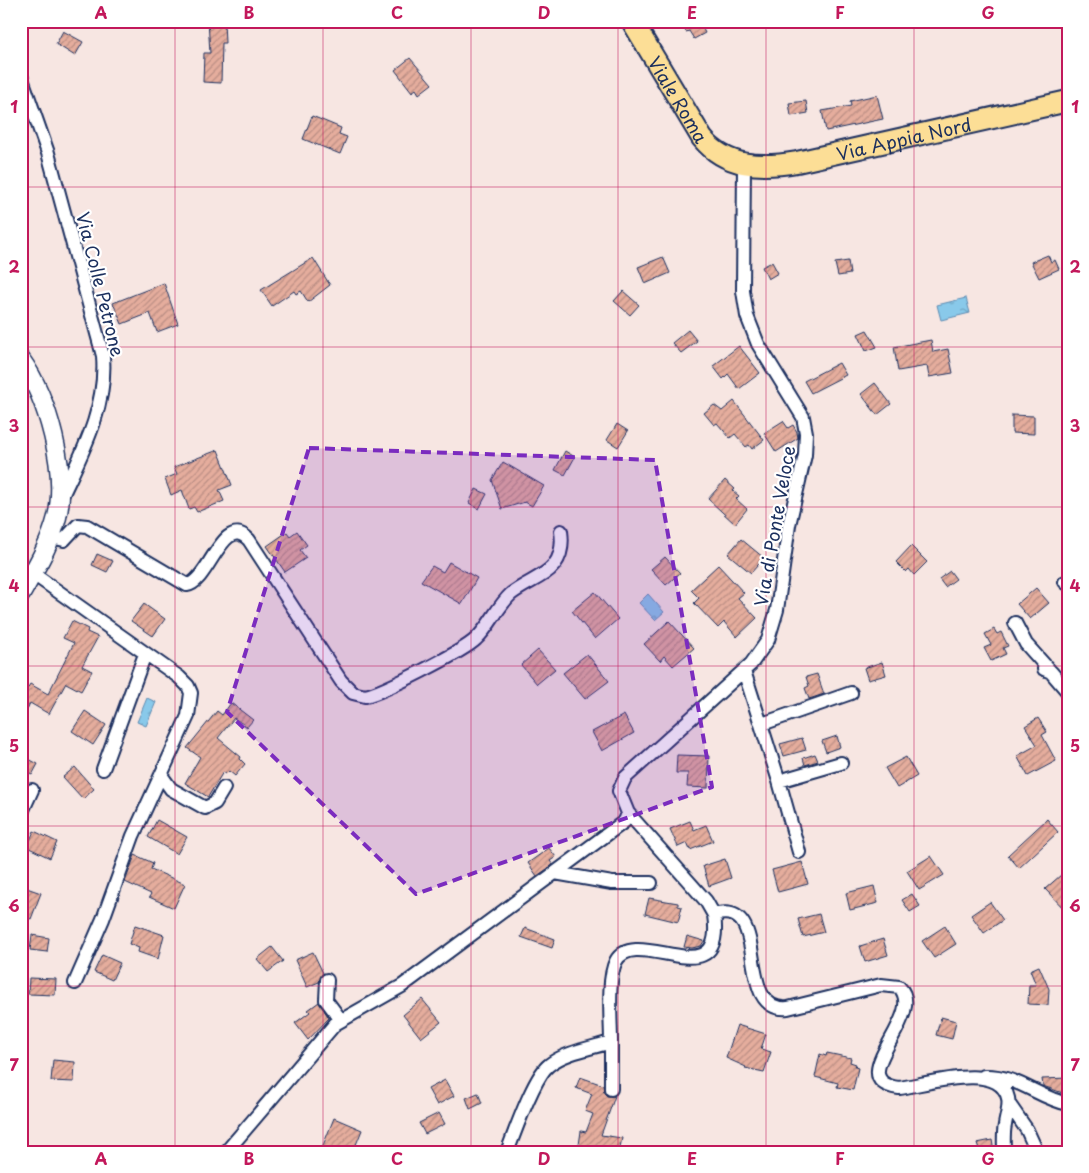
<svg xmlns="http://www.w3.org/2000/svg" width="1089" height="1173" font-family="'Playpen Sans',sans-serif">
<style>
.water{fill:url(#water-ripples);stroke:#5d8bb2}
.building{fill:url(#building-hatch);stroke:#1b2f5e}
.lines{fill:none;stroke-linecap:round;stroke-linejoin:round}
.street-casing{stroke:#1b2f5e;stroke-width:16}
.secondary-casing{stroke:#1b2f5e;stroke-width:21}
.primary-casing{stroke:#1b2f5e;stroke-width:24}
.street{stroke:#fff;stroke-width:12}
.secondary{stroke:#fff;stroke-width:18}
.primary{stroke:#fcde96;stroke-width:20}
.marked{fill:#7b2cbf;fill-opacity:0.2;stroke:#7b2cbf;stroke-width:4;stroke-dasharray:10 6;stroke-linejoin:round}
.grid{fill:none;stroke:#c2185b;stroke-width:1;stroke-opacity:0.55}
.labels{text-anchor:middle;dominant-baseline:central;stroke-width:4.5;stroke-linejoin:round;paint-order:stroke}
.street-label{font-size:18px;fill:#1b2f5e;stroke:#fff}
.neatline{fill:none;stroke:#c2185b;stroke-width:2}
.grid-label{font-size:16px;text-anchor:middle;font-weight:bold;fill:#c2185b}
</style>
<defs>
<pattern id="water-ripples" width="26" height="14" patternUnits="userSpaceOnUse" patternTransform="scale(1.25)"><rect width="26" height="14" fill="#89c9ea"/><path d="M2 4q2-2 4 0t4 0M15 11q2-2 4 0t4 0" fill="none" stroke="#6fa4c1"/></pattern>
<pattern id="building-hatch" width="6" height="6" patternUnits="userSpaceOnUse" patternTransform="scale(1.25)"><rect width="6" height="6" fill="#e5ad9d"/><path d="M-1 1l2-2M0 6l6-6M5 7l2-2" fill="none" stroke="#b98d83"/></pattern>
</defs>
<rect width="100%" height="100%" fill="#f7e6e2"/>
<filter id="ink" filterUnits="userSpaceOnUse"><feTurbulence type="fractalNoise" baseFrequency=".02" numOctaves="2"/><feDisplacementMap in="SourceGraphic" scale="10" xChannelSelector="R" yChannelSelector="G"/><feConvolveMatrix kernelMatrix="1 2 1 2 8 2 1 2 1" color-interpolation-filters="sRGB"/></filter>
<g filter="url(#ink)">
<path class="water" d="M 966,298 L 970,313 L 941,320 L 937,305 Z
M 648,594 L 664,612 L 655,620 L 639,603 Z
M 147,698 L 156,702 L 146,726 L 137,722 Z"/>
<path class="building" d="M 208,21 L 224,21 L 225,43 L 222,43 L 221,83 L 203,82 L 204,53 L 210,53 Z
M 680,21 L 708,21 L 701,25 L 705,33 L 694,39 L 689,31 L 686,32 Z
M 63,31 L 83,42 L 75,56 L 56,44 Z
M 410,58 L 432,84 L 419,94 L 416,89 L 412,92 L 395,70 Z
M 877,95 L 883,119 L 826,131 L 822,111 L 851,106 L 850,101 Z
M 806,101 L 808,113 L 791,116 L 789,103 Z
M 312,116 L 341,128 L 339,134 L 347,137 L 340,154 L 303,139 Z
M 1048,255 L 1051,262 L 1055,260 L 1059,269 L 1039,278 L 1031,262 Z
M 663,257 L 670,273 L 645,284 L 638,267 Z
M 313,258 L 330,285 L 308,302 L 301,291 L 296,294 L 294,291 L 272,306 L 261,290 Z
M 848,261 L 850,274 L 838,276 L 835,263 Z
M 772,262 L 778,273 L 768,279 L 762,267 Z
M 164,283 L 178,324 L 157,332 L 150,313 L 122,324 L 113,303 Z
M 623,291 L 639,305 L 630,315 L 614,301 Z
M 688,330 L 697,341 L 681,353 L 672,343 Z
M 867,330 L 877,347 L 866,351 L 858,334 Z
M 931,340 L 933,352 L 948,349 L 953,373 L 929,377 L 927,366 L 898,371 L 894,347 Z
M 739,346 L 760,373 L 739,389 L 728,374 L 723,379 L 713,366 Z
M 839,363 L 846,375 L 811,393 L 804,381 Z
M 875,383 L 891,404 L 877,415 L 861,394 Z
M 734,401 L 764,440 L 752,449 L 749,445 L 746,447 L 735,434 L 730,438 L 717,423 L 714,425 L 704,413 L 714,405 L 722,411 Z
M 1012,415 L 1034,416 L 1034,434 L 1012,433 Z
M 783,421 L 788,428 L 793,425 L 797,432 L 798,438 L 776,452 L 764,433 Z
M 617,424 L 628,431 L 618,447 L 607,440 Z
M 218,450 L 232,485 L 219,490 L 224,501 L 197,512 L 194,507 L 189,509 L 182,490 L 171,495 L 165,479 L 177,474 L 174,467 Z
M 565,451 L 575,457 L 565,475 L 555,470 Z
M 503,462 L 544,486 L 532,506 L 525,502 L 502,509 L 492,480 Z
M 725,480 L 735,489 L 733,491 L 739,496 L 736,499 L 747,509 L 735,524 L 708,499 Z
M 476,489 L 487,494 L 479,509 L 469,503 Z
M 297,531 L 307,545 L 300,550 L 306,558 L 285,572 L 267,546 L 287,532 L 290,536 Z
M 741,539 L 764,558 L 751,573 L 728,554 Z
M 911,546 L 927,562 L 914,575 L 909,569 L 906,572 L 896,562 Z
M 97,554 L 113,561 L 107,572 L 92,565 Z
M 665,557 L 680,573 L 666,585 L 651,569 Z
M 449,562 L 477,578 L 462,604 L 421,581 L 432,566 L 443,572 Z
M 718,565 L 744,593 L 738,598 L 757,618 L 737,637 L 724,622 L 718,628 L 694,603 L 699,598 L 691,590 Z
M 950,571 L 956,579 L 945,587 L 939,579 Z
M 1036,588 L 1049,603 L 1030,619 L 1017,604 Z
M 595,592 L 618,619 L 595,639 L 572,611 Z
M 144,604 L 165,619 L 153,636 L 131,621 Z
M 72,621 L 88,629 L 87,632 L 98,637 L 82,666 L 92,671 L 81,691 L 66,683 L 49,714 L 30,703 L 21,722 L 21,699 L 30,684 L 48,694 L 74,643 L 63,638 Z
M 669,621 L 694,648 L 673,666 L 664,656 L 660,661 L 644,644 Z
M 994,629 L 997,634 L 1001,632 L 1008,646 L 1003,648 L 1006,654 L 991,661 L 984,648 L 991,645 L 985,634 Z
M 538,650 L 555,669 L 537,684 L 521,665 Z
M 587,654 L 609,681 L 585,699 L 563,673 Z
M 882,662 L 886,675 L 868,680 L 864,668 Z
M 817,674 L 824,694 L 809,699 L 805,688 L 809,686 L 806,677 Z
M 231,703 L 253,720 L 247,727 L 234,718 L 218,738 L 241,757 L 240,759 L 245,764 L 235,776 L 229,771 L 226,774 L 223,772 L 208,797 L 185,783 L 200,757 L 187,748 L 217,711 L 222,715 Z
M 85,711 L 106,725 L 93,745 L 72,731 Z
M 624,715 L 634,733 L 602,751 L 592,732 Z
M 1038,718 L 1047,732 L 1042,735 L 1056,761 L 1028,776 L 1017,756 L 1037,745 L 1025,726 Z
M 837,736 L 840,747 L 826,752 L 822,741 Z
M 802,738 L 806,750 L 784,756 L 780,744 Z
M 815,754 L 818,761 L 805,765 L 803,758 Z
M 21,755 L 38,764 L 32,775 L 21,769 Z
M 677,755 L 709,756 L 708,788 L 687,787 L 688,773 L 676,773 Z
M 906,757 L 917,776 L 897,788 L 885,768 Z
M 75,767 L 94,789 L 83,799 L 63,777 Z
M 1047,819 L 1058,832 L 1019,868 L 1008,855 Z
M 157,820 L 187,837 L 177,854 L 148,837 Z
M 690,821 L 694,830 L 706,825 L 713,841 L 690,850 L 687,843 L 678,847 L 670,829 Z
M 34,831 L 57,842 L 50,858 L 27,847 Z
M 549,848 L 556,857 L 550,861 L 553,865 L 537,876 L 528,863 Z
M 135,855 L 153,863 L 151,869 L 185,884 L 174,908 L 149,897 L 151,894 L 125,882 Z
M 931,856 L 944,875 L 919,890 L 907,871 Z
M 725,859 L 731,878 L 709,886 L 703,866 Z
M 802,862 L 808,884 L 778,892 L 772,870 Z
M 1061,875 L 1068,882 L 1068,913 L 1045,889 Z
M 21,886 L 41,893 L 31,919 L 21,915 Z
M 874,886 L 878,903 L 850,910 L 846,893 Z
M 912,894 L 920,906 L 910,912 L 902,900 Z
M 649,898 L 678,903 L 678,906 L 682,907 L 678,922 L 645,914 Z
M 990,902 L 1003,920 L 984,933 L 971,915 Z
M 819,914 L 824,932 L 803,937 L 798,919 Z
M 135,925 L 164,935 L 158,959 L 138,952 L 139,948 L 129,944 Z
M 945,926 L 956,944 L 934,958 L 922,941 Z
M 525,928 L 555,939 L 552,948 L 521,937 Z
M 32,935 L 49,938 L 47,952 L 30,950 Z
M 687,936 L 704,941 L 701,946 L 692,948 L 684,947 Z
M 883,939 L 888,955 L 865,962 L 860,946 Z
M 272,947 L 283,961 L 268,972 L 257,959 Z
M 313,952 L 323,973 L 319,982 L 307,987 L 295,960 Z
M 102,955 L 120,963 L 112,980 L 94,972 Z
M 1039,966 L 1049,989 L 1048,1005 L 1028,1004 L 1029,985 L 1036,985 L 1030,970 Z
M 29,978 L 56,979 L 55,995 L 28,994 Z
M 422,999 L 441,1022 L 421,1038 L 403,1015 Z
M 319,1002 L 329,1018 L 308,1040 L 295,1023 L 310,1012 L 308,1010 Z
M 941,1017 L 956,1021 L 952,1039 L 936,1035 Z
M 737,1025 L 766,1034 L 761,1049 L 771,1052 L 764,1072 L 745,1068 L 746,1067 L 726,1058 Z
M 827,1053 L 851,1058 L 850,1062 L 856,1064 L 855,1067 L 858,1068 L 853,1090 L 837,1087 L 838,1083 L 815,1077 L 820,1054 L 826,1056 Z
M 53,1060 L 75,1062 L 74,1082 L 51,1081 Z
M 580,1077 L 603,1085 L 604,1093 L 607,1096 L 615,1096 L 601,1135 L 622,1138 L 619,1152 L 578,1152 L 581,1131 L 586,1132 L 593,1114 L 585,1111 L 592,1094 L 576,1088 Z
M 1068,1078 L 1068,1095 L 1043,1086 L 1042,1079 Z
M 445,1080 L 454,1096 L 437,1105 L 428,1089 Z
M 478,1093 L 482,1103 L 470,1109 L 466,1098 Z
M 439,1113 L 445,1124 L 425,1134 L 419,1123 Z
M 334,1118 L 362,1130 L 353,1152 L 330,1152 L 322,1148 Z
M 992,1140 L 994,1152 L 980,1152 L 977,1143 Z"/>
<g class="lines">
<defs>
<path id="street" d="M 21,76 L 48,153 L 103,356 C 107,407 83,451 62,496
M 51,537 L 64,540 L 78,525 L 87,526 L 187,585 C 209,582 223,512 249,540 L 341,681 L 353,693 L 365,696 C 382,693 464,651 476,639 C 490,626 497,607 511,594 C 535,575 567,574 561,531
M 32,573 L 179,677 L 188,686 L 191,693 L 188,716 L 133,836 L 103,919 L 75,983
M 1065,582 L 1068,584
M 1015,623 L 1026,644 L 1051,672
M 1044,669 L 1051,672 L 1068,692
M 744,671 L 779,781 L 799,852
M 762,724 L 851,693
M 103,769 L 145,654
M 161,775 L 171,789 L 205,808 L 215,803 L 224,788
M 779,781 L 841,763
M 628,813 L 619,791 L 625,778 L 751,664 L 768,640 L 777,610 L 789,525 L 805,455 L 806,433 L 803,417 L 758,344 L 747,316 L 743,291 L 744,164
M 21,814 L 32,790
M 555,873 L 612,883 L 651,883
M 327,980 L 326,1000 L 341,1020
M 984,1076 C 1018,1075 1036,1097 1068,1104
M 611,1089 L 611,1042
M 1009,1104 L 1027,1130 L 1037,1152
M 226,1152 L 335,1024 L 402,986 L 625,821 L 628,813 L 706,901 L 714,915 C 774,898 732,1013 788,1008 L 881,985 L 899,987 C 929,1016 839,1080 899,1088 C 924,1085 1000,1060 1008,1098 C 1010,1107 1006,1117 1005,1125 C 1003,1134 1004,1143 1004,1152
M 507,1152 C 515,1132 534,1076 549,1065 C 565,1052 592,1048 611,1042 C 611,1021 607,978 616,961 C 636,924 726,999 714,915"/>
<path id="secondary" d="M 21,360 C 48,398 68,472 57,517 C 50,545 35,569 21,594"/>
<g id="primary">
<path id="s1" d="M 632,21 L 702,138 C 726,168 762,168 797,162 L 1068,101"/>
</g>
</defs>
<use href="#street" class="street-casing"/>
<use href="#secondary" class="secondary-casing"/>
<use href="#primary" class="primary-casing"/>
<use href="#street" class="street"/>
<use href="#secondary" class="secondary"/>
<use href="#primary" class="primary"/>
</g>
</g>
<path class="marked" d="M 309,448 L 655,460 L 712,787 L 416,894 L 227,712 Z"/>
<path class="grid" d="M 175,21 L 175,1152M 323,21 L 323,1152M 471,21 L 471,1152M 618,21 L 618,1152M 766,21 L 766,1152M 914,21 L 914,1152M 21,187 L 1068,187M 21,347 L 1068,347M 21,507 L 1068,507M 21,666 L 1068,666M 21,826 L 1068,826M 21,986 L 1068,986"/>
<g class="labels">
<g class="street-label">
<text stroke="none"><textPath href="#s1" startOffset="91">Viale Roma</textPath></text>
<text stroke="none"><textPath href="#s1" startOffset="349">Via Appia Nord</textPath></text>
<text transform="translate(101 284) rotate(76)">Via Colle Petrone</text>
<text transform="translate(774 526) rotate(-80)">Via di Ponte Veloce</text>
</g>
</g>
<rect width="1089" height="1173" fill="none" stroke="#fff" stroke-width="55"/>
<rect x="28" y="28" width="1034" height="1118" class="neatline"/>
<g class="grid-label">
<text x="101" y="19">A</text>
<text x="249" y="19">B</text>
<text x="397" y="19">C</text>
<text x="544" y="19">D</text>
<text x="692" y="19">E</text>
<text x="840" y="19">F</text>
<text x="988" y="19">G</text>
<text x="14" y="113">1</text>
<text x="1075" y="113">1</text>
<text x="14" y="273">2</text>
<text x="1075" y="273">2</text>
<text x="14" y="432">3</text>
<text x="1075" y="432">3</text>
<text x="14" y="592">4</text>
<text x="1075" y="592">4</text>
<text x="14" y="752">5</text>
<text x="1075" y="752">5</text>
<text x="14" y="912">6</text>
<text x="1075" y="912">6</text>
<text x="14" y="1071">7</text>
<text x="1075" y="1071">7</text>
<text x="101" y="1165">A</text>
<text x="249" y="1165">B</text>
<text x="397" y="1165">C</text>
<text x="544" y="1165">D</text>
<text x="692" y="1165">E</text>
<text x="840" y="1165">F</text>
<text x="988" y="1165">G</text>
</g>
</svg>
